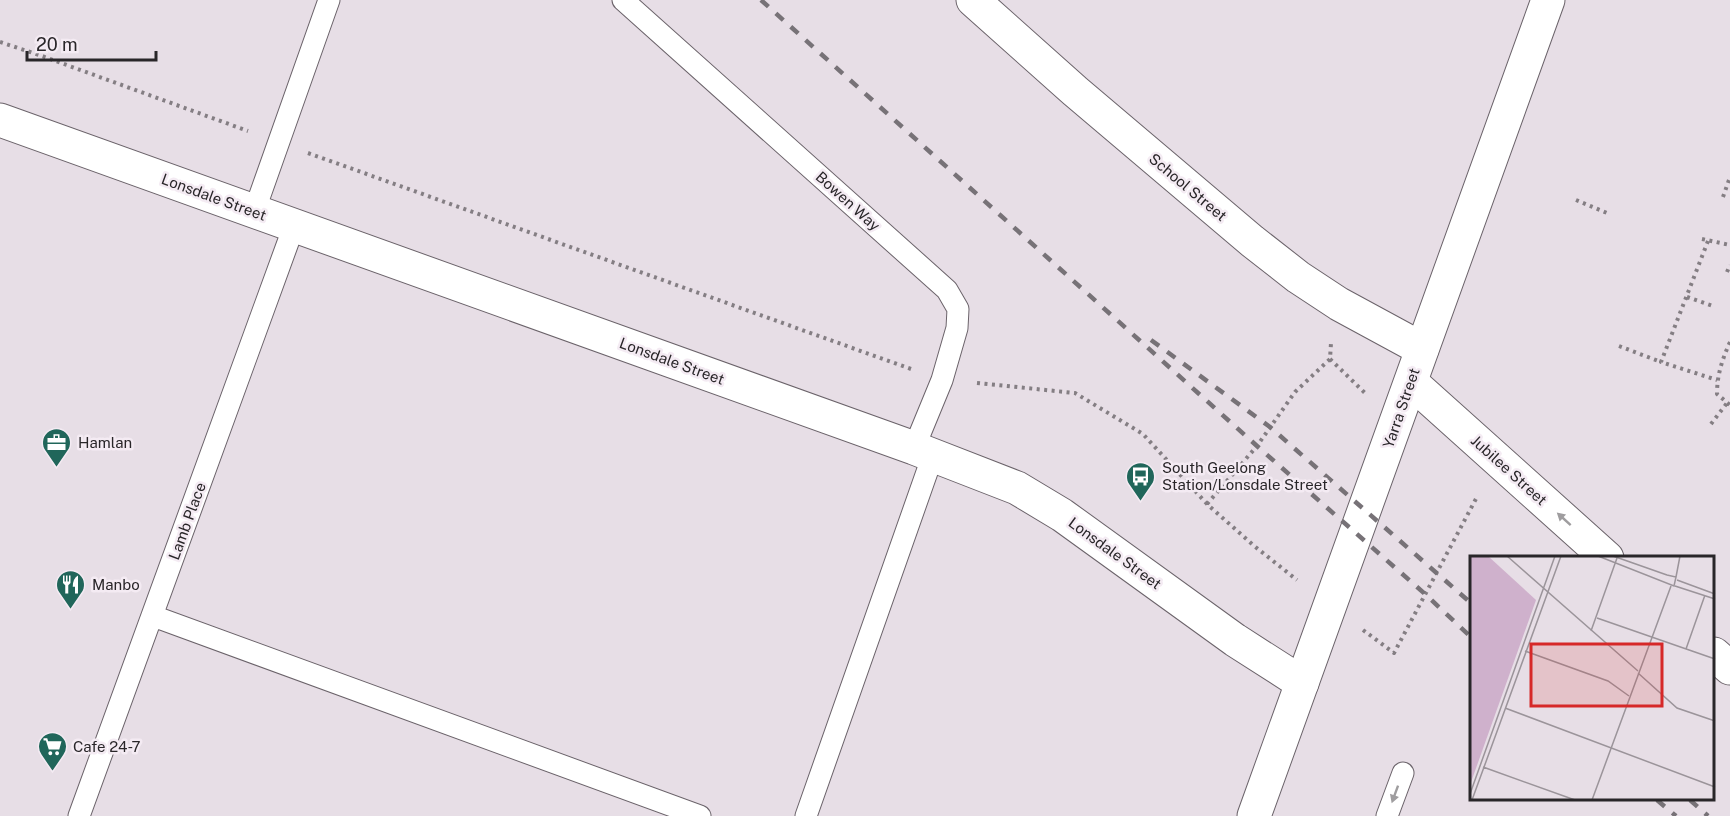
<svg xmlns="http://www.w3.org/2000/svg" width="1730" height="816" font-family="'Public Sans',sans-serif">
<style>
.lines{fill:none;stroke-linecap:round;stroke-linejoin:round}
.service-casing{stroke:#6b636a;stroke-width:23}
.minor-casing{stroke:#6b636a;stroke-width:35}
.tertiary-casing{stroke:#6b636a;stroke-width:35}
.path{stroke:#847e83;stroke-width:4;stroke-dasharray:3 4.5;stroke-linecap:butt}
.service{stroke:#fff;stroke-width:21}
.minor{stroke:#fff;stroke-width:33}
.tertiary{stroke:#fff;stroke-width:33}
.rail{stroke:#777277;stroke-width:4.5;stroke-dasharray:10 10;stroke-linecap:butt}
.oneway{fill:#9f9d9f}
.labels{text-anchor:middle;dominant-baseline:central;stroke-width:5;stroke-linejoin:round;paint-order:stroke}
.street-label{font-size:15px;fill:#292629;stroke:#f4ebf3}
.poi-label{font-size:15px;fill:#292629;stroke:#f4ebf3;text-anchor:start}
.inset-road{fill:none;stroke:#9b949a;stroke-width:1.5}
.view{fill:#d62828;fill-opacity:0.15;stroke:#d62828;stroke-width:3}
.inset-edge{fill:none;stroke:#292629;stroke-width:3}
</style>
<rect width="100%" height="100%" fill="#e7dee6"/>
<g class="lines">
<defs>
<path id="service" d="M 623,0 L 947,290 L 958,309 L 957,328 L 942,380 L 914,448
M 254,212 L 329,0
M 153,616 L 700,816
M 79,816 L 294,226
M 806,816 L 933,455
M 1387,816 L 1403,773"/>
<path id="minor" d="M 973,0 L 1075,91 L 1252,241 L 1298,277 L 1339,304 L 1422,349
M 0,120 L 914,448 L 1017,488 L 1062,515 L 1235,640 L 1302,683
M 1411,382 L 1607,558
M 1714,654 L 1730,668"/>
<path id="tertiary" d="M 1254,816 L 1548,0"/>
</defs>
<use href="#service" class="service-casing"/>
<use href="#minor" class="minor-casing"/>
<use href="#tertiary" class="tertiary-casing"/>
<path class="path" d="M 0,42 L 42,56 L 248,131
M 308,153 L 911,369
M 1723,197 L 1730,177
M 1576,200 L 1607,213
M 1702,239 L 1730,245
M 1708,241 L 1661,362 L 1717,380
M 1727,272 L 1730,265
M 1687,297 L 1713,306
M 1730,342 C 1722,360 1717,375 1717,394 L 1730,405
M 1619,346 L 1661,362
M 1330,359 L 1366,394
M 977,383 L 1075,393 L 1143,434 L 1207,504 L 1253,545 L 1297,580
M 1711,424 L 1727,403
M 1207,504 L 1257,446 L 1295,392 L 1330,359 L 1331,343
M 1363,630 L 1394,653 L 1478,495"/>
<use href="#service" class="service"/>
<use href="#minor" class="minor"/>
<use href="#tertiary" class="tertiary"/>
<path class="rail" d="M 761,0 L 1257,446 L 1425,594 L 1472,638
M 1151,340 L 1270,427 L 1472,604
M 1657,800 L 1676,816
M 1690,800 L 1708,816"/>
</g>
<defs><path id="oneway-solid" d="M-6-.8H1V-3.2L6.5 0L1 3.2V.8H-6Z" transform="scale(1.5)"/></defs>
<g class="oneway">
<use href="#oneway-solid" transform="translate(1564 519) rotate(-138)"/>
<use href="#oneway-solid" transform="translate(1395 794) rotate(110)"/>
</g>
<defs>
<symbol id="office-pin" viewBox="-11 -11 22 30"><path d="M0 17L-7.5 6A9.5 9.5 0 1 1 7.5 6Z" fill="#20665a" stroke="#f4ebf3"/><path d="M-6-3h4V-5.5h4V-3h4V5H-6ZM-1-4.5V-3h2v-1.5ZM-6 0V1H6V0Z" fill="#fff"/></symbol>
<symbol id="bus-pin" viewBox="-11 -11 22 30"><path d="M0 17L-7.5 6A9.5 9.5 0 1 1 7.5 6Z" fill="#20665a" stroke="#f4ebf3"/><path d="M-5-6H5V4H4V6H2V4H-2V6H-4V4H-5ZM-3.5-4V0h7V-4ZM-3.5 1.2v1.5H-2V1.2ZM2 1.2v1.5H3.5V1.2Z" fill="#fff"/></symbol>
<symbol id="restaurant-pin" viewBox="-11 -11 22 30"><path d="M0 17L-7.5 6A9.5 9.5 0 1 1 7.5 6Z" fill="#20665a" stroke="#f4ebf3"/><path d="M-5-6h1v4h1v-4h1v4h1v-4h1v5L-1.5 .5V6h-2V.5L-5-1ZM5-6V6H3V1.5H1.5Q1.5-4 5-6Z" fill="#fff"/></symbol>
<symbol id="supermarket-pin" viewBox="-11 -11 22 30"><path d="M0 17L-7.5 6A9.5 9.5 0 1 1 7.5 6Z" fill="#20665a" stroke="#f4ebf3"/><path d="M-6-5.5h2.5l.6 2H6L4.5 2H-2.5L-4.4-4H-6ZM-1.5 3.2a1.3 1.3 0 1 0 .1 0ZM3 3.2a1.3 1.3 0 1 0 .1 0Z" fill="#fff"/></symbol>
</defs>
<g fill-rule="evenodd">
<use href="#office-pin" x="40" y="426" width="33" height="45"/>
<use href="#bus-pin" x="1124" y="460" width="33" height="45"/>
<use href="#restaurant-pin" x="54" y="568" width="33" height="45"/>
<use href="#supermarket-pin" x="36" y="730" width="33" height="45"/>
</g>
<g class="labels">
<g class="street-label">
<text transform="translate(1188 187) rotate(40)">School Street</text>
<text transform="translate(214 197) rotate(20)">Lonsdale Street</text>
<text transform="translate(848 201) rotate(42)">Bowen Way</text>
<text transform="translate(672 361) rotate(20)">Lonsdale Street</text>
<text transform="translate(1401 408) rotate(-71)">Yarra Street</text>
<text transform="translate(1509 470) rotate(42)">Jubilee Street</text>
<text transform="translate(187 521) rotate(-70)">Lamb Place</text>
<text transform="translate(1115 553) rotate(36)">Lonsdale Street</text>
</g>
<g class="poi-label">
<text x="78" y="442">Hamlan</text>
<text x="1162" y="467">South Geelong<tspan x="1162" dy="17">Station/Lonsdale Street</tspan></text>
<text x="92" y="584">Manbo</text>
<text x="73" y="746">Cafe 24-7</text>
</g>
</g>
<g transform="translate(1470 556)">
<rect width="244" height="244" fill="#e7dee6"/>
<path d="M 0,0 L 18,0 L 66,44 L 0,229 Z" fill="#cfb1cc"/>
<path class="inset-road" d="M 37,0 L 168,115M 128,0 L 204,30 L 206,21 L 197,19M 143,0 L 197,19M 206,21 L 210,0M 207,24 L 245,38M 205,30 L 245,43M 127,62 L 245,103M 121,75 L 147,2M 216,93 L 235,39M 55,95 L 138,125 L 159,140M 168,117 L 207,152 L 245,165M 35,152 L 245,231M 13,211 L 105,244M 0,238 L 85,0M 2,244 L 91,0M 122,244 L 201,30"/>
<path class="view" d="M 61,88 L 192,88 L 192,150 L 61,150 Z"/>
<rect width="244" height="244" class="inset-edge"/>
</g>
<path d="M27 51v9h129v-9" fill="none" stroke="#292629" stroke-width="3"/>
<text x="36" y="51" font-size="18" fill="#292629" stroke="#f4ebf3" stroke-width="4.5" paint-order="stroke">20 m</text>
</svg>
